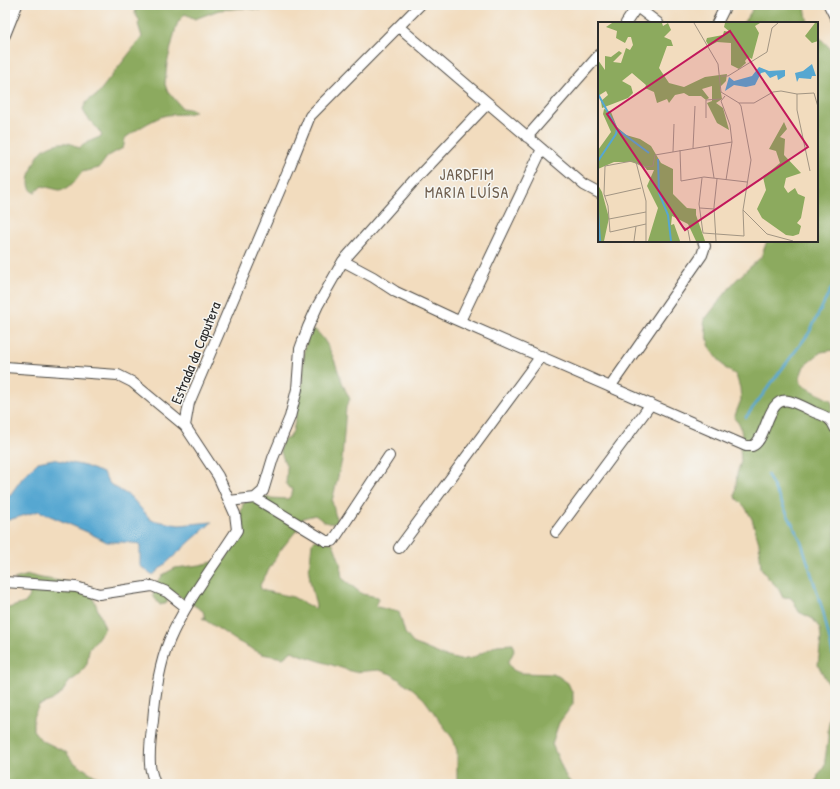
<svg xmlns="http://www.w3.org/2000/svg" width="840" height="789" viewBox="0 0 840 789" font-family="'Patrick Hand',sans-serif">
<rect width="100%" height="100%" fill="#f6f6f2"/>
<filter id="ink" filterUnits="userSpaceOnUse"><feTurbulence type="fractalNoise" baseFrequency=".025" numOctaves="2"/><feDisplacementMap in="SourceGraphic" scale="8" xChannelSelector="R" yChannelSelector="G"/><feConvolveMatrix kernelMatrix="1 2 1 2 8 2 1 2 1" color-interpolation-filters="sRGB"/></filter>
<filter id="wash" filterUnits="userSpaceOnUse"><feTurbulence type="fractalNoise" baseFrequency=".012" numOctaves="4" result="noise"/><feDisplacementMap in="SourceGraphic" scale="16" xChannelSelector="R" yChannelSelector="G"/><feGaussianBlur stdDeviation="0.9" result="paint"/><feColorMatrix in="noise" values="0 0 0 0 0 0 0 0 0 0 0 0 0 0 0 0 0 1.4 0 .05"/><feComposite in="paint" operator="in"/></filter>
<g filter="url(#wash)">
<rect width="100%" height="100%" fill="#f2dcbe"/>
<path fill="#8caa5e" stroke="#5c6a44" d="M136,5H284L260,10L245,8L219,10L195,19L185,14L178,22L175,31L167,64L165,84L167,90L182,108L194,110V112C184,116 173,113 163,116C150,121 136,130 125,138L124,145L123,148L108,156L99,168L82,172L73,184L66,189L59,190L42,186L34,193C33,191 31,190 30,188C26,179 36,156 43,150C49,145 60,142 67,143C72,143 75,146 79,148L88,142L102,136C97,125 86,120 83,109C86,102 89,98 96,96L142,37L138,24L140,21L135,14Z
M753,5H805V8L808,23H743L751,12Z
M817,35L829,47L835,57V350L821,352L804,366L800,377L801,383L804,386L831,401L833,406L828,428L830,429L835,425V784H816L818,775L824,767L828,739V729L833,699L831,689L818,665L821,639L820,629L813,619L799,612L793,600L789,597L783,598L778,588L768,578L761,568L759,543L752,519L745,507L735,497L737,474L741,461L740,447L742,435L740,425L734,418L741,400L740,388L736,375L725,368L710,348L704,322L705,318H706L735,281L761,257L767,241H817Z
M314,329C335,346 337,377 350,399L346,407L342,460L332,501L337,522C327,526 322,520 315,515L303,518L300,526L279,552L260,585L261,589L265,591L293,597L315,609L316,606L310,581L309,572L312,543L315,540L333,543L340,562L342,578L362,594L378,597L379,599L376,605L377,607L399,612L405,633L413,643L444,656L460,660L472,658L497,645L513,644L514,651L508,663L513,670L520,673L552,674L558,676L568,683L573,694V704L559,723L552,744L566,777L572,784H457V751L453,739L424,699L413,689L391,674L379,670L354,672L298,654L292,651L283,658L262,654L237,641L202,618H205L203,611L173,592L168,591L167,603L160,605L153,596L155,584L164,574L175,568L200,565L226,559L237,531L243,504L252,497L288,499L292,494L293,489L289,488L286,484L287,468L280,450L282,441L290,437L293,431L303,379L304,351L309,333Z
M29,575L41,578L80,584L91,592L105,628L89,650L87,664L79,675L69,682L61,694L51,701L39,705L33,717V730L41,740L66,752L73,762L97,777L109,780L121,777L134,778L142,784H5V609L25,603L30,596L27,586L14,579Z"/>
<path fill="#56a7d1" stroke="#40697e" d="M53,459L85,466L103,473L110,484L131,497L151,520L179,525L212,522L153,575L140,566V544L122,542H107L87,532L39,511L5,521V495H10L23,477L38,462Z"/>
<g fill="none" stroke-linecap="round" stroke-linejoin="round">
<path stroke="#56a7d1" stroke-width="2.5" d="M746,417L809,333L835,281
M767,474L801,541L823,611L835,664"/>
</g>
</g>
<g filter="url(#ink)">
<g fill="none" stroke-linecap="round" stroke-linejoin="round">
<g stroke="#494641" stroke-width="12">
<path id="street" d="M829,5L835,17
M637,7L658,23
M626,23L638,5
M717,23L726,5
M399,27L584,185L599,193
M5,35L17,5
M527,137L599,55
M343,261L373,277L396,292L452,318L746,446C748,446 751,446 752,446C767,441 767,395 789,401C797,403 806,408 814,412C824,416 832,418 835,428
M460,321L542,149
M5,367L118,375L132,382L185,426
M610,387L702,255L705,246L703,241
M255,498L326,541H333L389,456
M229,501L255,498L263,491L273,458L290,417L297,389L300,349L308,327L318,305L343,261L415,180L488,103
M556,532L651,404
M399,548L541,356
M5,582L76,587L99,594L152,586L167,592L186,607
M155,784C153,778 150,770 150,764C149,750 151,735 153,721C155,694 159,666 169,641C186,601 214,566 237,530L235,514L218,476L185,426L189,403L290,166L310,116L420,5"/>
</g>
<use href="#street" stroke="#fff" stroke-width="10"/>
</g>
</g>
<g text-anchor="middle" stroke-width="3" stroke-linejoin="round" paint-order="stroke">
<g font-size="15" fill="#2b2b2b" stroke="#f6f6f2">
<text transform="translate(196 353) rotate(-68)" y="5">Estrada da Caputera</text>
</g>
<g font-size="16" letter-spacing="1" fill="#6d5d4d" stroke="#f6f6f2">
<text x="467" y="180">JARDFIM<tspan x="467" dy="18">MARIA LUÍSA</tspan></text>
</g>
</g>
<g transform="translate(598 22)">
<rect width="220" height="220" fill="#f2dcbe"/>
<path d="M14,1H64L65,4L70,1L73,8L66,15L73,18L75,24H69L61,46L71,61L86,65L107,55L129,52L128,59L122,65L124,77L118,81L125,86L131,108L119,101L109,81L114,79V64L104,67L111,76L108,78L103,74H91L86,71L77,73L71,81L69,77L59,81L56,70L47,66L48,63L34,51L24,59L33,64L35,71L30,76L4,86L3,79L10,73L8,69L0,74V38L7,48V34L13,35L21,29L24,31L15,40L23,41L28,26L32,28L35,23L33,15H30L27,21L18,16L19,9L8,5ZM127,1H162L157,4L161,11L154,37L150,35L147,39L148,41L141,47L133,43V21L119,20L111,24L108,19L109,16L125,13L126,9L132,10L126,5ZM217,1H220V19L214,21L207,14ZM6,87L13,90L19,105L28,113L42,117L53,124L63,141L75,147V172L89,186L98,187V193L107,219H98L90,202L74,194L73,203L76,202L82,219H50L60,186L49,164L56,148H49L46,144L33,140H16L0,147V128L13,110L5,92ZM186,100L189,107L182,115L187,117L186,133L203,151L188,156L186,165L190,171L197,166L200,172L207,175L203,196L199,201L203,204L201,212L195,214L188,213L164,196L159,187L168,168L165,155L182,141L178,129L171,127ZM0,163L4,170L11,196L6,219H12H0Z" fill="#8caa5e"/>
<path d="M214,42L218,54H214L213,57L201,56L199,60L197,51L205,49ZM161,45L171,49L187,48V54L180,58L179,53L172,56L167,50L163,51L157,63L148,65L136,63L127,69L131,55L136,59L154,54Z" fill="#56a7d1"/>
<path fill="none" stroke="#56a7d1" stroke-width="2" d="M0,72L19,107L51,131M60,137L61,171L70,193L73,219M0,139L18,112L19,107M0,189L2,219"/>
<path fill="none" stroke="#a29583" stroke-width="1" d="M96,1L120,42L123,70L141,81L143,84L153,138L145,188L169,212L195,219M123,54H130L169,30L174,6L180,1M199,72V88L212,149M127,74L123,79L132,103L134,120L128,158M141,81H156L175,70L183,69L199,72L216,71L220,85M108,96V78L123,77M111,123L116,156M95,126L97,84M82,128L83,159L106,155L149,160M75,130L76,102M38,140L48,179V219M104,156L101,182L105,211L146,214L145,188M7,174L43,166M102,186L116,187M11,197L48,190M48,202L12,210L10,184L6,172L7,144L34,139L46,145L55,144L57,133L134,120M84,204L90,208L92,219M36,219L38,204M118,219L116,185L119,157"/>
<path fill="#c2185b" fill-opacity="0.15" stroke="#c2185b" stroke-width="2" d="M132,9L210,125L87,208L9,92Z"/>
<rect width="220" height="220" fill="none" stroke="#2b2b2b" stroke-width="2"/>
</g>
<rect width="840" height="789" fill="none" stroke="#f6f6f2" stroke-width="20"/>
</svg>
